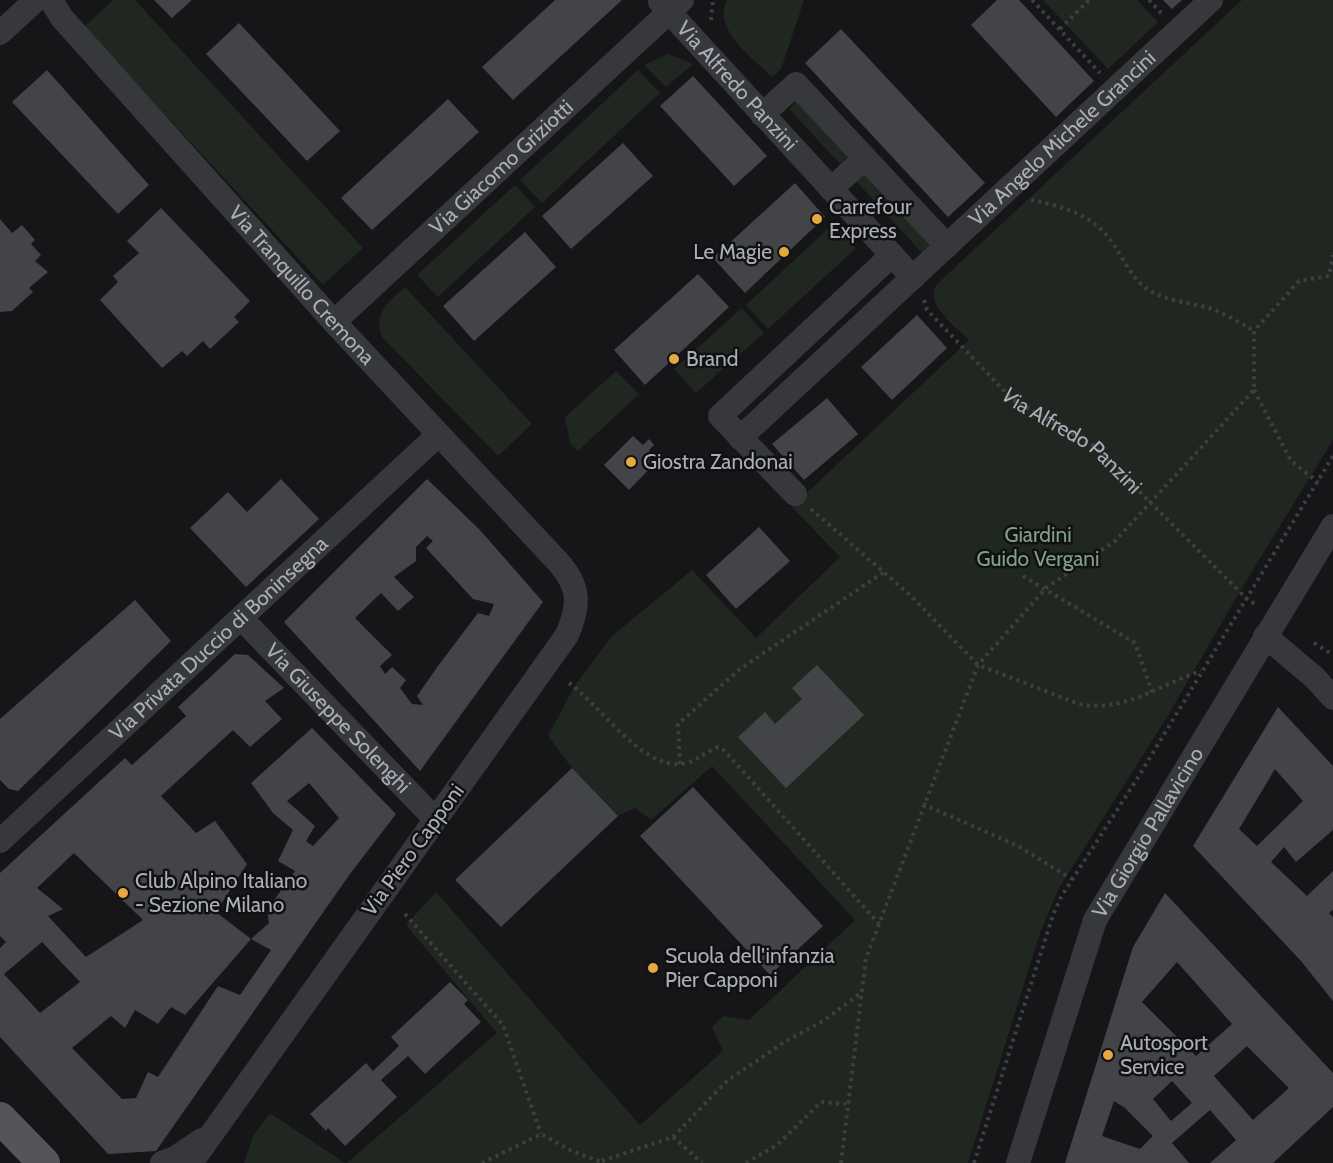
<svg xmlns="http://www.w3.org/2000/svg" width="1333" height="1163" viewBox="0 0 1333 1163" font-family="Cabin,sans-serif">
<rect width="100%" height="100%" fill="#161618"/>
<path fill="#202721" d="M113,0H135L363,248L323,285L84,27Z
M727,0H804L781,69L772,77C753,58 712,30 727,0Z
M1043,0H1137L1158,22L1108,69Z
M1242,0H1333V440L1246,581L1167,717L1059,888L1040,933L968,1163H347L497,1033L406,925L436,892L640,1125L723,1051L712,1027L723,1016L749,1020L855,920L712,766L651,820L635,808L618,816L572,768L548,736L574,687L611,637L692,570L756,638L840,557L792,507L969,340C956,326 925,306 936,285Z
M668,54L693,64L666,87L644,65Z
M638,70L660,93L542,203L520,180Z
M798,99L850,154L840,164L789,109Z
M866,172L931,243L922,253L856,181Z
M515,185L535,207L438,297L417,275Z
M833,224L856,248L768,329L746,305Z
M405,287L532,424L498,456L382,337C373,314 389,301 405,287Z
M742,308L764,333L696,393L674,369Z
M616,371L639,394L578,451L570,443L565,417Z
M270,1113L345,1163H244L253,1136Z"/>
<path fill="#434448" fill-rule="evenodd" d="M154,0H192L172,18Z
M555,0H622L513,100L482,67Z
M997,0H1019L1094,81L1056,117L971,25Z
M1163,0H1182L1172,9Z
M239,23L340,131L307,161L206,54Z
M841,29L985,183L948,217L805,63Z
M47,70L149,185L118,214L12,102Z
M693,76L767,156L734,186L660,106Z
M448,99L479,132L372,230L341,198Z
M623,143L653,176L571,249L542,216Z
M795,183L825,217L745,293L713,258Z
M161,208L250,301L234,317L239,322L210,349L203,341L187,356L182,351L162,368L100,300L118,282L113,276L139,253L127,241Z
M0,219L12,233L22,225L35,240L31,244L41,255L35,261L48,272L29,288L33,292L12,311L0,312Z
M525,232L556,267L474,341L443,306Z
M698,274L729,307L645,385L614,350Z
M917,315L947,348L892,400L861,367Z
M827,398L858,434L804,480L772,444Z
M633,436L643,445L649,439L654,445L649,450L658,460L629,490L604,465Z
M281,479L319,519L246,587L190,528L228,492L247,512Z
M427,479L479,529L543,602L420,771L284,622ZM427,536L433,541L426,548L473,599L494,604L489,616L478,613L438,666L417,696L423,705L412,704L400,688L406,680L392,667L385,674L380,666L392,655L355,618L381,593L398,611L414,597L394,577L416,561V547Z
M759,527L790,561L736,609L706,575Z
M135,600L171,641L18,791L9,789L0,780V719Z
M235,654L248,655L284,688L265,701L282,719L250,747L233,730L161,796L196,833L215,821L247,864L216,912L251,939L269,923L267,910L295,871L278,861L293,830L273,813L251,783L312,728L396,814L350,874L156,1151L108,1154L0,1037V948L6,942L0,936V873L125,758L132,765L186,716L178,707ZM309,783L339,818L313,846L306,841L315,826L287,801ZM74,853L143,920L86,957L48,916L63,909L37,888ZM251,939L271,950L240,995L218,986L158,1077L148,1072L136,1098L122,1099L72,1048L111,1016L125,1028L135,1010L158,1024L171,1007L185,1015ZM42,942L80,982L40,1013L4,974Z
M817,665L864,715L786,788L738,737L765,712L775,724L802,699L792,688Z
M1278,707L1333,766V830L1296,862L1284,847L1271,862L1307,896L1333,871V910L1329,913L1333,917V1001L1301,961L1193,846ZM1275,769L1303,801L1257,846L1239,829Z
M572,768L618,816L501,927L455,880Z
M693,787L823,926L770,975L640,836Z
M1165,893L1333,1073V1107L1273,1163H1210L1236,1140L1210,1110L1172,1143L1189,1163H1065L1133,947ZM1177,962L1232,1024L1196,1056L1142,1002ZM1247,1046L1289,1088L1253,1120L1214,1076ZM1172,1081L1192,1103L1171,1121L1153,1099ZM1114,1101L1125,1108L1153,1136L1140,1149L1102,1136Z
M450,982L468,1000L464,1004L481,1022L425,1074L408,1056L381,1080L397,1097L345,1146L328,1128L326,1131L310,1114L366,1063L373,1071L399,1046L391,1037Z"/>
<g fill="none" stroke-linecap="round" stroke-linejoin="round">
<g stroke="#3d3f43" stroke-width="4" stroke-dasharray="3 4.5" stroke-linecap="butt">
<path d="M1032,0L1100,73"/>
<path d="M1149,0L1163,15"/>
<path d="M711,20L713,0"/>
<path d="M1060,29L1089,0"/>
<path d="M1031,200C1063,206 1096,216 1114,245C1124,260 1132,279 1147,289C1165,301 1188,302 1209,308C1224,313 1240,323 1254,331"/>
<path id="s1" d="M924,300L927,310L1012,399L1094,446L1247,599L1258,606"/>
<path d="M1254,390L1291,461L1318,482"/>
<path d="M811,509L910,595L978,665L1079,704C1124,713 1161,684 1201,671"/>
<path d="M1023,576L1135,643L1152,692"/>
<path d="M1314,643L1333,655"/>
<path d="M569,683C600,705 640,767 680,764C696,763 704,752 718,747L724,750L879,924"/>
<path d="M680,764L678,724L740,669L884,572"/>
<path d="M923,804L1018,846L1072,879"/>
<path d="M405,914L503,1025L541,1134"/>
<path d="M673,1137L727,1081L786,1041L823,1021L861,993"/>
<path d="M602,1161L673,1137L702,1163"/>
<path d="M482,1163L541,1134L572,1151L604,1163"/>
<path d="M746,1163L778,1144L821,1102L846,1104"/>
<path d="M841,1163L866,958L978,665L1046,588L1115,541L1254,390V331L1299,281L1329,276L1333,255"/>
<path d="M974,1163L1053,915L1061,897L1137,779L1333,456"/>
</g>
<g stroke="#37383c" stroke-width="24">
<path id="s2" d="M51,0L62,18L334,322L559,563C580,587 580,605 567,635L191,1163"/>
<path id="s3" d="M660,2L913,278"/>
<path d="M0,33L36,0"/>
<path d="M762,115L796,84L947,246"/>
<path d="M831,189L865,158"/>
<path id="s4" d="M334,322L682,0"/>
<path id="s5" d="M740,438L1211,0"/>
<path d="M795,494L720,416L892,255"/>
<path id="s6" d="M242,619L434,818"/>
<path d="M1265,636L1315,678L1333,698"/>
<path id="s7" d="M0,841L438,435"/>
<path d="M162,1163L175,1158L202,1140"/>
<path id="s8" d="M1018,1163L1095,920L1333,526"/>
</g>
<path stroke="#53555b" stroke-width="32" d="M0,1118L44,1163"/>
</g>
<g fill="#e6a940" stroke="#111113" stroke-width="2">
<circle cx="817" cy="219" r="6"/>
<circle cx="784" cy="252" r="6"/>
<circle cx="674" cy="359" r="6"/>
<circle cx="631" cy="462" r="6"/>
<circle cx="123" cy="893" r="6"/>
<circle cx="653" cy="968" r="6"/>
<circle cx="1108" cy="1055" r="6"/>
</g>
<g text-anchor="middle" stroke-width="5" stroke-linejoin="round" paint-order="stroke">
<g font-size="21" fill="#a9aeb7" stroke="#111113">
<text dy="7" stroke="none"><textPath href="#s3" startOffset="114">Via Alfredo Panzini</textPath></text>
<text dy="7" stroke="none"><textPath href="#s5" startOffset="440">Via Angelo Michele Grancini</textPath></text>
<text dy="7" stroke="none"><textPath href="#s4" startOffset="228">Via Giacomo Griziotti</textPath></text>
<text dy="7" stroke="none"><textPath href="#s2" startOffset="380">Via Tranquillo Cremona</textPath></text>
<text dy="7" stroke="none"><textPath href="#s1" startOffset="207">Via Alfredo Panzini</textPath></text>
<text dy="7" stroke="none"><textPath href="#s7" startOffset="298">Via Privata Duccio di Boninsegna</textPath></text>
<text dy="7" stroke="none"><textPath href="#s6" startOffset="138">Via Giuseppe Solenghi</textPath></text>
<text dy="7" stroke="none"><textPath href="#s8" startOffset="357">Via Giorgio Pallavicino</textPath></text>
<text transform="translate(413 850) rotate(-54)" y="7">Via Piero Capponi</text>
</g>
<g font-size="21" fill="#a9aeb7" stroke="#111113" text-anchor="start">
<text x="829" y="214">Carrefour<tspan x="829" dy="24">Express</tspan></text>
<text x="772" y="259" text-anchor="end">Le Magie</text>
<text x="686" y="366">Brand</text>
<text x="643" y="469">Giostra Zandonai</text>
<text x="135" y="888">Club Alpino Italiano<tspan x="135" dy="24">- Sezione Milano</tspan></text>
<text x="665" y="963">Scuola dell'infanzia<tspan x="665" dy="24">Pier Capponi</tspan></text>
<text x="1120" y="1050">Autosport<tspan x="1120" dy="24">Service</tspan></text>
</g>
<g font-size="21" fill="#81a182" stroke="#111113">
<text x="1038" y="542">Giardini<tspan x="1038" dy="24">Guido Vergani</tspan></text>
</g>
</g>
</svg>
